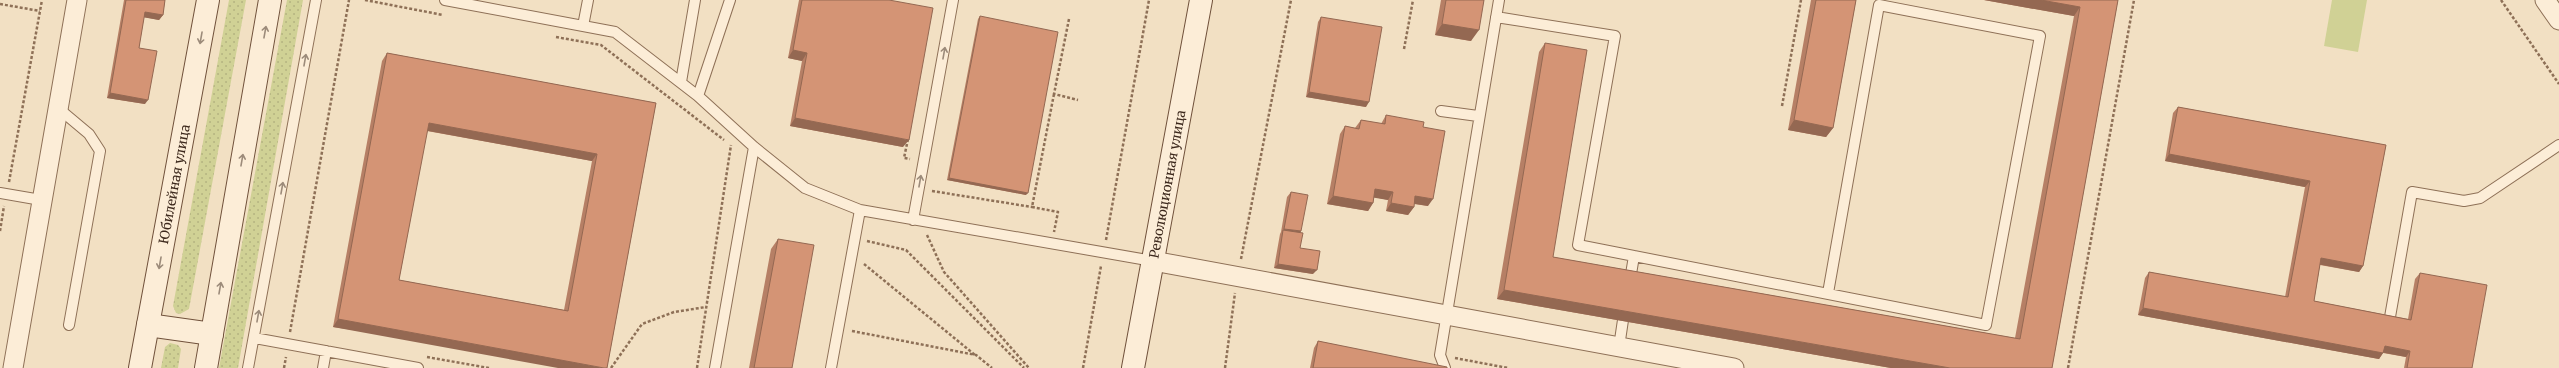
<svg xmlns="http://www.w3.org/2000/svg" width="2559" height="368" viewBox="0 0 2559 368" font-family="Merriweather,serif">
<defs>
<pattern id="grass-dots" width="8" height="8" patternUnits="userSpaceOnUse"><rect width="8" height="8" fill="#d0d195"/><path d="M2 2h.1M6 6h.1" fill="none" stroke="#b4b380" stroke-width="1.8" stroke-linecap="round"/></pattern>
</defs>
<rect width="100%" height="100%" fill="#f2e0c3"/>
<path fill="url(#grass-dots)" d="M229,0H246L189,309L180,314L176,313L173,306Z
M287,0H303L238,368H219Z
M170,343L178,345L181,349L178,368H161L165,347Z"/>
<path fill="#d0d195" d="M2332,0H2367L2358,52L2324,46Z"/>
<g fill="none" stroke-linecap="round" stroke-linejoin="round">
<g stroke="#8e7057" stroke-width="12">
<path id="lane" d="M445,0L615,32L698,96L754,147L805,188L860,210L1153,261
M1496,17L1615,36L1578,245L1986,325L2040,36L1879,5L1828,293
M583,26L588,0
M681,82L695,0
M698,96L730,0
M58,108L89,134L100,151L69,325
M1441,111L1478,116
M0,193L41,200
M913,220L953,0
M1630,280L1634,256
M2390,317L2412,192L2464,201L2480,198L2559,145
M254,338L418,368
M1619,347L1623,320
M248,368L316,0
M323,368L326,351
M715,368L754,147
M831,368L860,210
M1445,368L1440,355L1499,0"/>
</g>
<g stroke="#8e7057" stroke-width="21">
<path id="street" d="M2545,0L2559,20
M1153,261L1734,368
M13,368L77,0"/>
</g>
<g stroke="#70513b" stroke-width="24">
<g id="secondary">
<path d="M148,325L212,334"/>
<path id="s1" d="M140,368L208,0"/>
<path d="M206,368L270,0"/>
<path id="s2" d="M1133,368L1201,0"/>
</g>
</g>
<path stroke="#8e7057" stroke-width="2.5" stroke-dasharray="3 2" stroke-linecap="butt" d="M365,0L443,15
M2501,0L2559,84
M0,4L40,11
M1069,19L1054,94L1078,100
M556,37L601,45L724,140
M1404,49L1413,0
M1054,94L1032,207L1058,212L1054,232
M1782,106L1801,0
M908,139L904,158L910,159
M9,182L42,0
M932,191L1032,207
M0,231L4,206
M927,235L944,272L1029,368
M1106,240L1149,0
M867,241L906,250L1024,368
M1241,259L1291,0
M864,264L975,355
M852,331L976,355L992,368
M290,332L349,0
M427,357L489,368
M1455,358L1508,368
M284,368L286,357
M611,368L642,324L674,312L706,307
M697,368L731,145
M1083,368L1101,266
M1225,368L1235,293
M2068,368L2134,0"/>
<use href="#lane" stroke="#fcedd7" stroke-width="10"/>
<use href="#street" stroke="#fcedd7" stroke-width="19"/>
<use href="#secondary" stroke="#fcedd7" stroke-width="22"/>
</g>
<path fill="#b67f65" fill-rule="evenodd" d="M124,0H165L163,15L159,20L144,17L139,48L145,104L107,98Z
M799,0H889L903,147L790,126L802,61L788,58Z
M1441,0H1484L1471,41L1435,35Z
M1811,0H1856L1833,128L1826,137L1788,130Z
M1984,0H2118L2052,368H1891L1497,299L1539,52L1545,43L1553,257L2015,338L2074,16Z
M980,16L1026,195L947,180L978,19Z
M1321,17L1366,107L1306,97L1318,22Z
M387,53L656,103L607,368L333,327L382,61ZM427,131L592,161L564,310L399,280Z
M2178,107L2386,145L2363,266L2359,272L2320,265L2314,301L2408,319L2415,279L2420,273L2472,368H2404L2406,357L2383,353L2379,359L2138,315L2145,278L2149,272L2285,297L2305,187L2165,161L2173,113Z
M1386,115L1423,127L1428,206L1414,204V207L1408,215L1386,211L1388,200L1374,197L1373,203L1368,211L1327,204L1340,134L1345,126L1355,128L1361,120L1381,124Z
M1291,192L1301,231L1300,233V248L1313,274L1274,268L1280,234L1281,232L1287,197Z
M778,239L792,368H749L771,249Z
M1318,341L1447,368H1310L1314,348Z"/>
<path fill="#946852" d="M1984,0H2041L2080,7L2074,16Z
M145,12L163,15L159,20L142,17Z
M1442,24L1479,30L1471,41L1435,35Z
M793,50L807,53L802,61L788,58Z
M1309,92L1369,102L1366,107L1306,97Z
M110,93L148,100L145,104L107,98Z
M795,118L909,140L903,147L790,126Z
M1794,120L1833,128L1826,137L1788,130Z
M429,123L597,154L592,161L423,130Z
M2169,154L2310,181L2305,187L2165,161Z
M949,178L1028,193L1026,195L947,180Z
M1375,189L1393,192L1388,200L1370,197Z
M1333,196L1373,203L1368,211L1327,204Z
M1415,196L1433,199L1428,206L1410,203Z
M1391,203L1414,207L1408,215L1386,211Z
M1284,229L1301,231L1298,236L1283,231Z
M2321,258L2363,266L2359,272L2317,264Z
M1278,264L1317,270L1313,274L1274,268Z
M1504,290L1950,368H1891L1497,299Z
M2143,308L2383,353L2379,359L2138,315Z
M338,319L604,368H558L333,327Z
M2385,346L2410,351L2406,357L2380,352Z"/>
<path fill="#d49475" stroke="#946852" fill-rule="evenodd" d="M126,0H165L163,15L145,12L139,48L157,51L148,100L110,93Z
M802,0H889L933,8L909,140L795,118L807,53L793,50Z
M1446,0H1484L1479,30L1442,24Z
M1816,0H1856L1833,128L1794,120Z
M2041,0H2118L2052,368H1950L1504,290L1545,43L1587,50L1553,257L2020,339L2080,7Z
M980,16L1058,32L1028,193L949,178Z
M1321,17L1382,27L1369,102L1309,92Z
M387,53L656,103L607,368H604L338,319ZM429,123L597,154L568,311L399,280Z
M2178,107L2386,145L2363,266L2321,258L2314,301L2411,320L2420,273L2487,285L2472,368H2407L2410,351L2385,346L2383,353L2143,308L2149,272L2288,297L2310,181L2169,154Z
M1386,115L1424,122L1423,127L1445,131L1433,199L1415,196L1414,207L1391,203L1393,192L1375,189L1373,203L1333,196L1345,126L1359,129L1361,120L1385,124Z
M1291,192L1308,195L1301,231L1284,229Z
M1283,230L1303,233L1300,248L1320,251L1317,270L1278,264Z
M778,239L814,245L792,368H754Z
M1318,341L1447,367V368H1313Z"/>
<defs><path id="oneway-shaft" d="M-6 0H5M1.5-3L5.5 0L1.5 3" fill="none" stroke-width="1.6" stroke-linecap="round" stroke-linejoin="round"/></defs>
<g stroke="#9c8b7a">
<use href="#oneway-shaft" transform="translate(265 32) rotate(-80)"/>
<use href="#oneway-shaft" transform="translate(201 38) rotate(100)"/>
<use href="#oneway-shaft" transform="translate(944 53) rotate(-80)"/>
<use href="#oneway-shaft" transform="translate(305 60) rotate(-80)"/>
<use href="#oneway-shaft" transform="translate(242 160) rotate(-80)"/>
<use href="#oneway-shaft" transform="translate(920 181) rotate(-80)"/>
<use href="#oneway-shaft" transform="translate(282 188) rotate(-80)"/>
<use href="#oneway-shaft" transform="translate(160 263) rotate(100)"/>
<use href="#oneway-shaft" transform="translate(220 288) rotate(-80)"/>
<use href="#oneway-shaft" transform="translate(258 316) rotate(-80)"/>
</g>
<g text-anchor="middle" stroke-width="3" stroke-linejoin="round" paint-order="stroke">
<g font-size="13" fill="#3d291d" stroke="#f9ead3">
<text dy="5" stroke="none"><textPath href="#s1" startOffset="187">Юбилейная улица</textPath></text>
<text dy="5" stroke="none"><textPath href="#s2" startOffset="187">Революционная улица</textPath></text>
</g>
</g>
</svg>
